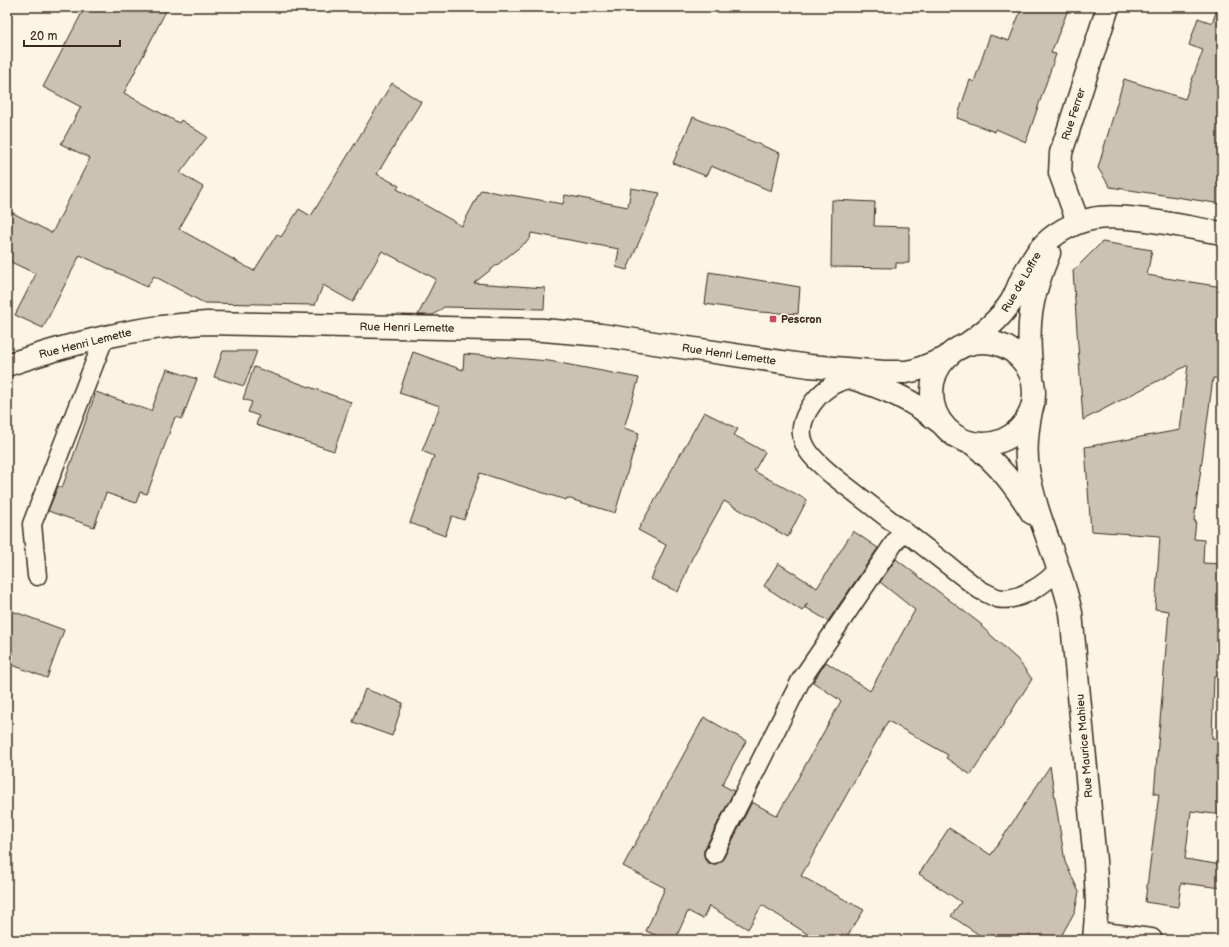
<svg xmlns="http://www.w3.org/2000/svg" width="1229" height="947" viewBox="0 0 1229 947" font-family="'Balsamiq Sans',sans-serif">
<rect width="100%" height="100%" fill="#fcf5e5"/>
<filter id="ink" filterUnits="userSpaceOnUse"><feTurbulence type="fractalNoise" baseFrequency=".025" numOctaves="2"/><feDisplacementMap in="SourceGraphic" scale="8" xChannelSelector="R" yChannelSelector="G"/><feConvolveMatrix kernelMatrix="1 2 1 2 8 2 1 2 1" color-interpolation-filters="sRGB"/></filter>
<g filter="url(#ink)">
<path fill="#ccc2b3" stroke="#3b2a1e" d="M85,7H168L124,93L179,123L181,120L207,137L180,173L203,187L179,229L254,271L277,234L281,237L299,209L311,216L392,83L421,102L377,174L399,186L397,189L462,226L481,190L563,204L565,195L628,207L631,188L660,193L627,270L616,267L619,249L531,233L530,239L474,283L545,288L544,309L444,307L433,315H418L436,279L382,251L353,302L323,285L315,305L204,303L154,276L147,287L80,255L43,328L15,315L36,274L7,260V210L52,233L90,158L61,144L81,107L43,87Z
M1022,7H1069L1051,53L1056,54L1026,142L996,129L995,132L957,118L970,80L974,82L990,35L1009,41Z
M1218,7H1222V204L1110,187L1098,168L1124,79L1185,99L1203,50L1189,45L1198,18L1212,23Z
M693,117L780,153L771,191L711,166L706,176L673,163Z
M832,200L875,202L874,226L909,227V263H896V268L831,267Z
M1102,242L1152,250L1147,275L1222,287V379L1213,378L1194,521H1196L1194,539L1204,540L1203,563L1222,564V676H1214L1212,738L1221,739L1222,815L1191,811L1185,859L1222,865V888L1181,883L1178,907L1145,902L1159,794H1154L1169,611L1155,609L1160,536L1091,531L1085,447L1180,430L1188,365L1083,420L1073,271Z
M709,272L800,287L798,314L759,312L705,304Z
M223,351H257L244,386L214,377Z
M413,352L463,370L464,354L549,361L639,378L624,428L639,433L615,513L567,498L566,500L480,473L464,520L452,516L445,536L410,523L434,456L422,451L440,406L399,393Z
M254,367L351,402L334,451L256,425L259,416L248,412L252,402L243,399Z
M167,369L197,379L182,419L175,417L147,494L140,492L136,503L106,493L94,527L48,511L58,486L62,488L96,392L151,411Z
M704,412L738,429L734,435L765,452L754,471L807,500L788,537L724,501L692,558L678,592L651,579L666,545L638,530Z
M853,531L878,548L828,621L805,607L808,603L802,611L764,586L778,563L817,588Z
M896,559L982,625L981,626L1018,660L1032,679L971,775L946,758L948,755L888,721L801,876L864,910L845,940H817L762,905L748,929L709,906L703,919L688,911L675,940H667L646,931L665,888L623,866L704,717L746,741L722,785L734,791L704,850V855L705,860L710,864H715L723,859L752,802L777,816L841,701L813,682L826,662L870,691L915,610L880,582Z
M7,609L64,630L47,678L7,663Z
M365,689L403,703L392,736L353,722Z
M1050,766L1065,862L1079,892L1075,911L1059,940H987L951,916L961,902L919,874L949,828L991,855Z"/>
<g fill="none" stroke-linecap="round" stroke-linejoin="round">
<g stroke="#3b2a1e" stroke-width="21">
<path id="lane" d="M851,378C845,380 837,382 831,386C815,396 795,422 804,443C809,456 822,466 832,475L980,590C985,592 991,596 997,598C1017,603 1047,584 1059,568
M37,576L32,524L105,336
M714,854L801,680L903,530"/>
</g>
<g stroke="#3b2a1e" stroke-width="25">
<path id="street" d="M1078,222L1060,173L1061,153L1108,7
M1095,933L1151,940"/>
</g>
<g stroke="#3b2a1e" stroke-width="25">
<path id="secondary" d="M932 393a51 51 0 1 1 102 0a51 51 0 1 1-102 0Z
M967,344C984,332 999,320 1011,302C1017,292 1020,280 1027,269C1031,263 1035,255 1040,249C1052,234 1074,222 1092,219C1124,212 1188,228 1222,233
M7,365C73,343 137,326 207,323L543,330L601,335L809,366L884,372H906L916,370L944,359
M1032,374C1026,325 1030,299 1049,253
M848,377C885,388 911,399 941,423
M1031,411C1027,430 1025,449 1028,469C1035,517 1061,564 1071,613L1095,861L1097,903L1094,940
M972,443C999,465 1014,484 1032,513"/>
</g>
<use href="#lane" stroke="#fcf5e5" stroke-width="18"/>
<use href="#street" stroke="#fcf5e5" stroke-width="22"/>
<use href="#secondary" stroke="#fcf5e5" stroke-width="22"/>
</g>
</g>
<rect fill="#d1495b" stroke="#fcf5e5" stroke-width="1.5" x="769" y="315" width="8" height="8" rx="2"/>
<g text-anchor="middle" stroke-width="3.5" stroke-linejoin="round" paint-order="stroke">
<g font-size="11" fill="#3b2a1e" stroke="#fcf5e5">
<text transform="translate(1073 114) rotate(-72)" y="4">Rue Ferrer</text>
<text transform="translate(1021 282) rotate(-60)" y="4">Rue de Loffre</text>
<text transform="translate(407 327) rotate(1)" y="4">Rue Henri Lemette</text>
<text transform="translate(85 343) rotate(-14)" y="4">Rue Henri Lemette</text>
<text transform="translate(729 354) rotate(8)" y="4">Rue Henri Lemette</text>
<text transform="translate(1084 746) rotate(-95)" y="4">Rue Maurice Mahieu</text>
</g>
<g font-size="11" font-weight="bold" fill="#3b2a1e" stroke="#fcf5e5" text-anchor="start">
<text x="781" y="323">Pescron</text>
</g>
</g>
<rect width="1229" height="947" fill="none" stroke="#fcf5e5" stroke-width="24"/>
<rect x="12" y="12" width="1205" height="923" fill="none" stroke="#3b2a1e" stroke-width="1.5" filter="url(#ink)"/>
<path d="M24 40v6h96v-6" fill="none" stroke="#3b2a1e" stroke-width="2"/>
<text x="30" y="40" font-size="12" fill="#3b2a1e" stroke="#fcf5e5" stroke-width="3" paint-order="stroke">20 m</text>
</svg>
